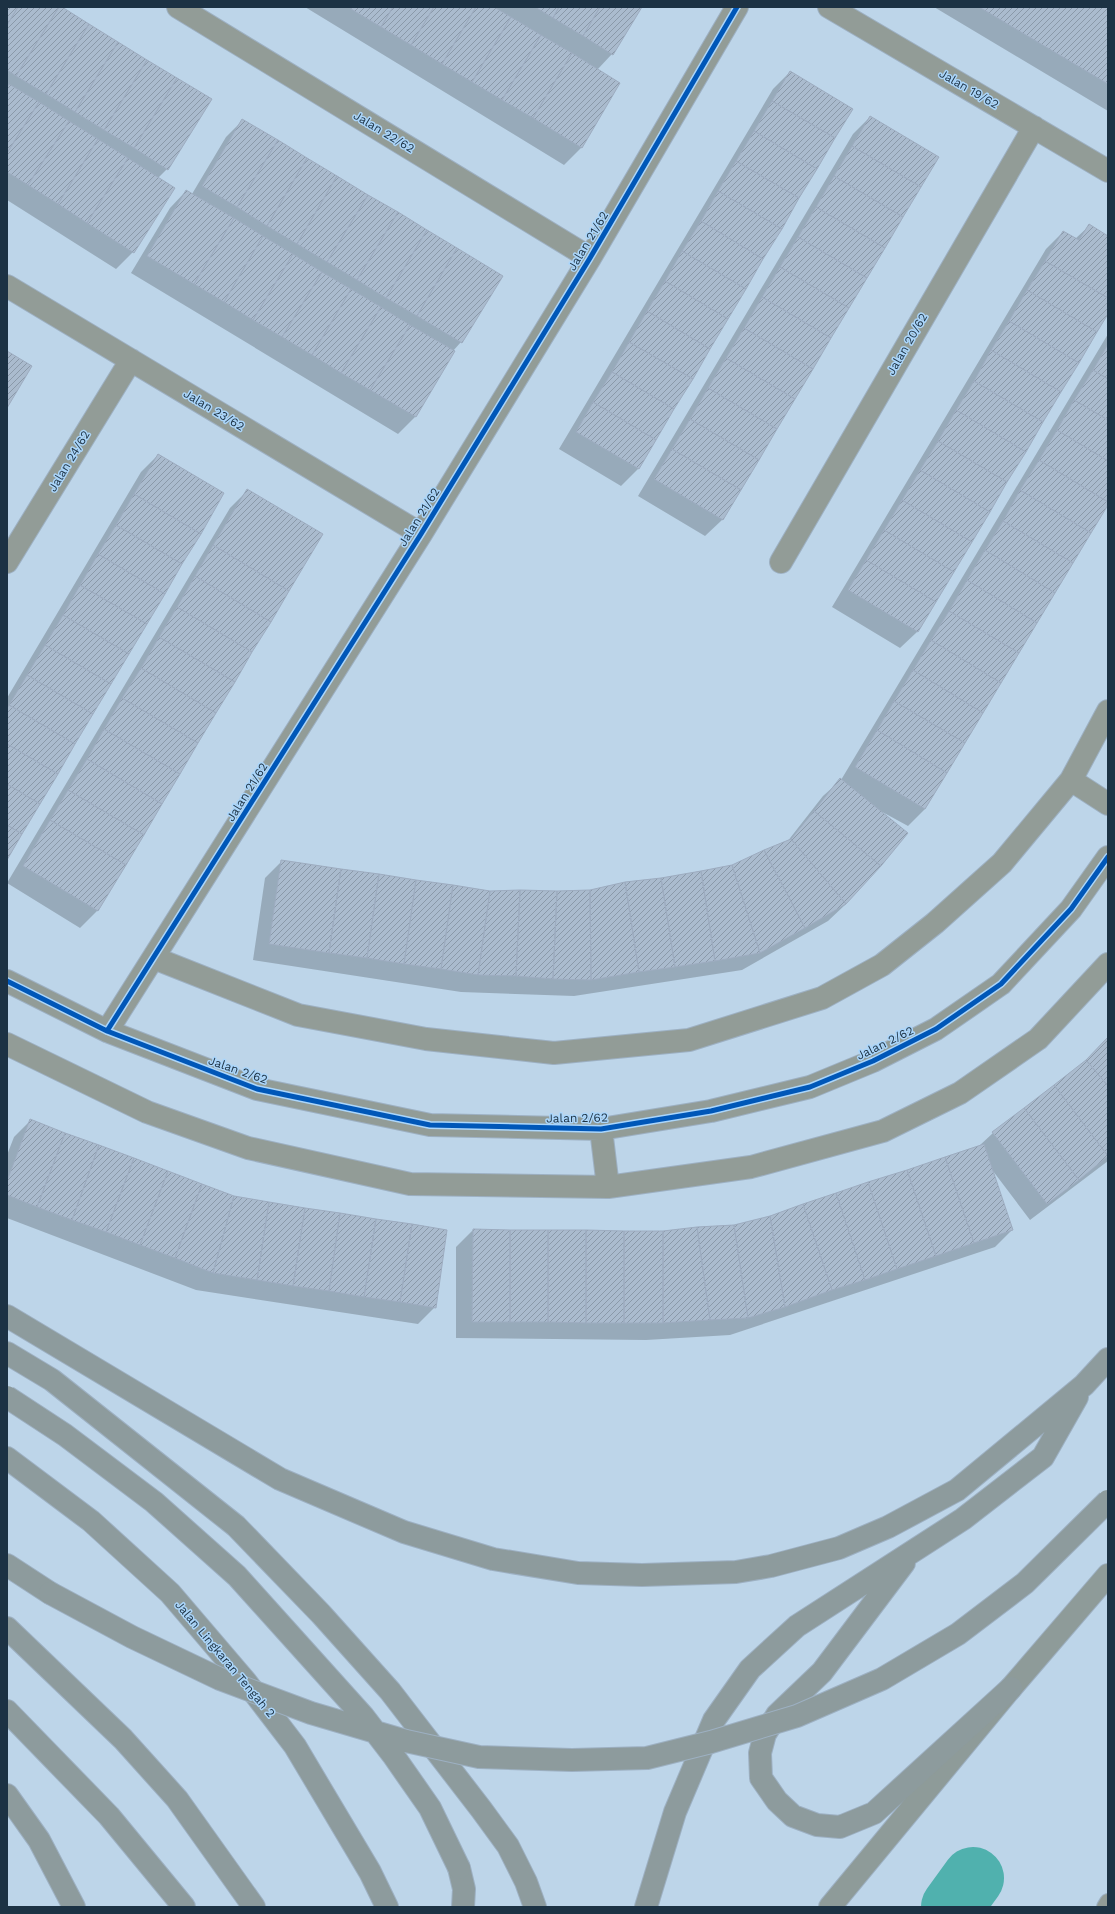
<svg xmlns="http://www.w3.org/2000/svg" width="1115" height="1914" viewBox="0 0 1115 1914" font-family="'Work Sans',sans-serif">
<defs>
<pattern id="building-hatch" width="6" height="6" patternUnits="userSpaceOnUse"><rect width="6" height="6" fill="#aabbce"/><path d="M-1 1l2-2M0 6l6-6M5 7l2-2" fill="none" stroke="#8a99a9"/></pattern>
</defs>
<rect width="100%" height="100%" fill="#bdd5e9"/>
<path fill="#0003" d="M7,7H59L167,169L158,178L133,252L116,269L7,200Z
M305,7H640L612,54L597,70L619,83L581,148L564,165Z
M934,7H1108V111Z
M790,72L852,109L638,469L621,486L559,449L773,89Z
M870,117L722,520L705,536L638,496L853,134Z
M243,120L461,342L453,351L415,417L398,434L131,273L170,208L186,191L192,194L226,137Z
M1089,226L1108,237V312L917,632L900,648L832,607L1046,249L1063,232L1075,239Z
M1108,334V503L925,809L908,826L875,808L846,904L828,921L742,970L574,996L461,992L253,960L265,878L282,861L490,892L590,891L732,866L787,842L823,796L841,780Z
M158,455L7,858V698L141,472Z
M247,491L321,535L97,911L80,928L7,883L230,508Z
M1108,1037V1161L1030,1220L993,1171L1012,1230L995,1247L730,1335L646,1340L456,1338V1247L473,1230L663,1232L734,1226L771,1216L979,1146L993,1133L1084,1063Z
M31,1120L435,1307L418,1324L196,1290L7,1218V1155L14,1137Z"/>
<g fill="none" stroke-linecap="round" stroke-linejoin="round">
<path stroke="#50b1ae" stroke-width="62" d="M952,1907L973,1878"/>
</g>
<path fill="url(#building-hatch)" stroke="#9dacc0" d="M7,7H18L7,25Z
M18,7H59L16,76L7,70V25Z
M59,7H62L89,24L46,94L16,76Z
M352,7H393L381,27L351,9Z
M393,7H434L411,45L381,27Z
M434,7H476L442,64L411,45Z
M476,7H494L511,17L472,82L442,64Z
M535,7H559L553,18Z
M559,7H600L583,36L553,18Z
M600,7H642L613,55L583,36Z
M979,7H1108V84Z
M511,17L541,35L502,100L472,82Z
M89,24L118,42L75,112L46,94Z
M541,35L572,53L533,118L502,100Z
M118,42L147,60L104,130L75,112Z
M572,53L620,83L582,148L533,118Z
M147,60L177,78L134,148L104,130Z
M790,71L853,109L835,138L772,101Z
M177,78L212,99L168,170L134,148Z
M9,84L39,102L7,153V87Z
M772,101L835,138L817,169L754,131Z
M39,102L69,121L28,185L7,172V153Z
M870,116L939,157L921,187L852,146Z
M242,119L278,140L237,207L202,186Z
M69,121L98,139L58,204L28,185Z
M754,131L817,169L799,198L736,161Z
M98,139L128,158L87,223L58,204Z
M278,140L307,158L267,226L237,207Z
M852,146L921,187L903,217L834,176Z
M128,158L175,188L134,253L87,223Z
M307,158L337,176L297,244L267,226Z
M736,161L799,198L782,229L718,191Z
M337,176L368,195L327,262L297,244Z
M834,176L903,217L885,248L816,207Z
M186,190L234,218L194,284L147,256Z
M718,191L782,229L763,259L701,221Z
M368,195L398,212L357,280L327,262Z
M816,207L885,248L867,278L798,237Z
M398,212L427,230L386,298L357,280Z
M234,218L263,236L224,302L194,284Z
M701,221L763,259L746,289L682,251Z
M1089,224L1108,236V298L1045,261L1063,231L1079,240Z
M427,230L457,248L417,316L386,298Z
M263,236L293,254L253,320L224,302Z
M798,237L867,278L849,308L780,267Z
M457,248L503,276L462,343L417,316Z
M682,251L746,289L728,319L665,281Z
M293,254L322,272L282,337L253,320Z
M1045,261L1108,298V314L1097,332L1027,290Z
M780,267L849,308L831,338L762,297Z
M322,272L351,289L312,355L282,337Z
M665,281L728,319L710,349L647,311Z
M351,289L381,307L341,373L312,355Z
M1027,290L1097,332L1079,363L1009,321Z
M762,297L831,338L813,369L744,328Z
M381,307L410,325L370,390L341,373Z
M647,311L710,349L693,379L629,342Z
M1009,321L1079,363L1061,392L991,350Z
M410,325L455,351L416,417L370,390Z
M744,328L813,369L795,399L726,358Z
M629,342L693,379L674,409L612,372Z
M1108,344V379L1093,370Z
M991,350L1061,392L1043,422L974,381Z
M7,351L32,366L7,408Z
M726,358L795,399L777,429L708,388Z
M1093,370L1108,379V420L1074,400Z
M612,372L674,409L656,440L593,402Z
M974,381L1043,422L1026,452L956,410Z
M708,388L777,429L759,460L690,419Z
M1074,400L1108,420V461L1057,430Z
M593,402L656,440L639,469L576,432Z
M956,410L1026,452L1007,482L938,441Z
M690,419L759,460L741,490L672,449Z
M1057,430L1108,461V502L1039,460Z
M938,441L1007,482L990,512L920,470Z
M672,449L741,490L723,520L654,479Z
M158,454L224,493L201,534L134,494Z
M1039,460L1108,502V505L1091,533L1020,490Z
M920,470L990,512L972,542L902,500Z
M247,489L323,534L289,591L213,545Z
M1020,490L1091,533L1073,563L1003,521Z
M134,494L201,534L182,564L116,525Z
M902,500L972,542L954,572L884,530Z
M1003,521L1073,563L1055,593L985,550Z
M116,525L182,564L165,594L98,554Z
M884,530L954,572L936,602L866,560Z
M213,545L289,591L271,622L195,576Z
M985,550L1055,593L1037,623L967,580Z
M98,554L165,594L147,624L80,585Z
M866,560L936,602L918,632L848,590Z
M195,576L271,622L252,652L177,607Z
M967,580L1037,623L1019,653L949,611Z
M80,585L147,624L129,654L63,615Z
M177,607L252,652L235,682L159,637Z
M949,611L1019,653L1001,683L931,640Z
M63,615L129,654L111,684L45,645Z
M159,637L235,682L216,713L141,668Z
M931,640L1001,683L983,713L913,670Z
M45,645L111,684L93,714L27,675Z
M141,668L216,713L198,743L122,698Z
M913,670L983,713L965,743L894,701Z
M27,675L93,714L75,744L9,705Z
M122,698L198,743L180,774L104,729Z
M894,701L965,743L947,773L877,730Z
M9,705L75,744L58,774L7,744V708Z
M104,729L180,774L162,804L87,759Z
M877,730L947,773L925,809L855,767Z
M7,744L58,774L40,804L7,784Z
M87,759L162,804L144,835L68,790Z
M840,778L908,833L881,866L814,811Z
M7,784L40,804L22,834L7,825Z
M68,790L144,835L126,865L50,820Z
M814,811L881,866L846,904L791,839Z
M50,820L126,865L98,911L23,866Z
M7,825L22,834L7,860Z
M791,839L846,904L805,928L764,850Z
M764,850L805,928L760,953L732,865Z
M281,860L341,869L329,953L269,944Z
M732,865L760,953L715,961L701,871Z
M341,869L379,874L367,958L329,953Z
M701,871L715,961L675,967L661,878Z
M379,874L416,880L404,964L367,958Z
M661,878L675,967L639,972L625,882Z
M416,880L453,885L441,969L404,964Z
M625,882L639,972L591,980L590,890Z
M453,885L490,891L478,975L441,969Z
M520,890L516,976L478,975L490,891Z
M520,890L557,891L553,979L516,976Z
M590,890L591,980L553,979L557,891Z
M1107,1038L1108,1039V1086L1086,1060Z
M1086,1060L1108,1086V1156L1054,1085Z
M1054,1085L1108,1156L1079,1180L1024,1108Z
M1024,1108L1079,1180L1047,1204L992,1132Z
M30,1119L65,1133L37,1207L7,1195V1181Z
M65,1133L99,1145L72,1220L37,1207Z
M984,1144L1013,1230L974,1243L945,1157Z
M99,1145L134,1158L106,1232L72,1220Z
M945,1157L974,1243L936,1256L907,1170Z
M134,1158L168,1171L140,1245L106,1232Z
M907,1170L936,1256L897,1269L868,1182Z
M168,1171L202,1184L175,1258L140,1245Z
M868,1182L897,1269L865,1280L836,1193Z
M202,1184L234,1196L213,1273L175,1258Z
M836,1193L865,1280L832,1290L803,1204Z
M234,1196L269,1202L257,1280L213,1273Z
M269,1202L305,1208L293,1286L257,1280Z
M803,1204L832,1290L785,1307L770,1216Z
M305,1208L340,1213L329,1291L293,1286Z
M340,1213L376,1219L364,1297L329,1291Z
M770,1216L785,1307L748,1318L734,1225Z
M376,1219L412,1224L400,1302L364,1297Z
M412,1224L447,1230L436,1308L400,1302Z
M734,1225L748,1318L710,1320L697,1227Z
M697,1227L710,1320L663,1323V1231Z
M473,1229L510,1230V1322H472Z
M510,1230H548V1322H510Z
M548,1230H586V1323L548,1322Z
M586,1230L624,1231V1323H586Z
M624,1231H663V1323H624Z"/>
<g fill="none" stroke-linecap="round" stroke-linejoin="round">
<g stroke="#9db0c2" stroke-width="18">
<path id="lane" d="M1105,1907L1108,1902"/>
</g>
<g stroke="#9db0c2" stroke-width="24">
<path id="street" d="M178,7L590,258
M829,7L1108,171
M7,286L421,534
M7,562L131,360
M781,562L1034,127
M1071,780L1108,804
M154,958L298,1015L426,1039L554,1053L689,1040L822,998L882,965L935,923L1002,863L1071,780L1108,711
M7,981L107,1031L257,1089L430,1125L601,1129L711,1111L810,1087L873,1061L936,1029L1001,984L1071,909L1108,857
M107,1031L421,534L590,258L737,7
M7,1044L147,1112L248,1148L410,1184L608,1187L751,1167L883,1131L960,1093L1038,1039L1108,964
M601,1129L608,1187"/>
</g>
<g stroke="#9db0c2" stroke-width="24">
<path id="secondary" d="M830,1907L1011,1688L1108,1575"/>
</g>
<g stroke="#9db0c2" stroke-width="24">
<path id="highway" d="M7,1316L280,1479L404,1532L493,1559L578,1573L642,1575L736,1572L771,1566L839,1548L888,1527L957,1490L1084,1385L1108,1359
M7,1353L52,1380L236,1526L321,1614L390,1691L481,1809L508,1846L526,1882L535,1907
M7,1458L91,1521L170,1593L246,1682L295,1746L370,1872L387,1907
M904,1563L822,1672L777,1715L765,1734L760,1753L761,1778L777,1801L793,1816L817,1825L840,1827L874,1813L1011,1688
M7,1565L50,1593
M7,1628L123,1739L177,1799L254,1907
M7,1711L109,1816L184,1907
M7,1795L39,1840L74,1907
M459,1868L464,1889L463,1907
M646,1907L675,1812L714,1720L750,1669L797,1626L963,1519L1043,1457L1077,1397"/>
</g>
<use href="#lane" stroke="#929c97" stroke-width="16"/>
<use href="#street" stroke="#929c97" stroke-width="22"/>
<use href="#secondary" stroke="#8e9b99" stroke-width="22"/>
<use href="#highway" stroke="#8d9b9d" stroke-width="22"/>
<g stroke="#9db0c2" stroke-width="24" stroke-linecap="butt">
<path id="highway-bridge" d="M7,1397L65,1435L154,1502L237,1576L363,1716L393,1755L430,1808L459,1868
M50,1593L132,1637L220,1679L311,1713L406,1741L479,1757L572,1760L647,1758L711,1742L797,1716L882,1679L958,1634L1025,1583L1108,1501"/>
</g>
<use href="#highway-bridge" stroke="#8d9b9d" stroke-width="22"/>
<g stroke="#abd6fb" stroke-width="8">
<path id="cycleway" d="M7,981L107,1031L257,1089L430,1125L601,1129L711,1111L810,1087L873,1061L936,1029L1001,984L1071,909L1108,857
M107,1031L421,534L590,258L737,7"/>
</g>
<use href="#cycleway" stroke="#0057b8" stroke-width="5"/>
</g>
<g text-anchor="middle" stroke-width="3" stroke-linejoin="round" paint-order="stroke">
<g font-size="12" fill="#1c3244" stroke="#abd6fb">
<text transform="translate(969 89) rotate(30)" y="4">Jalan 19/62</text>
<text transform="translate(384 132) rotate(31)" y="4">Jalan 22/62</text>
<text transform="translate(588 241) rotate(-59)" y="4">Jalan 21/62</text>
<text transform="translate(907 344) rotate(-60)" y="4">Jalan 20/62</text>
<text transform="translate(214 410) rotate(31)" y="4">Jalan 23/62</text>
<text transform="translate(69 461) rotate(-59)" y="4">Jalan 24/62</text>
<text transform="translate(419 517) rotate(-58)" y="4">Jalan 21/62</text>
<text transform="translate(247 792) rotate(-58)" y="4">Jalan 21/62</text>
<text transform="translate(885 1043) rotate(-26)" y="4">Jalan 2/62</text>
<text transform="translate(238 1070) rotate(19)" y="4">Jalan 2/62</text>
<text transform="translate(577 1118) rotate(-1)" y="4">Jalan 2/62</text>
<text transform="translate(225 1659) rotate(50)" y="4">Jalan Lingkaran Tengah 2</text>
</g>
</g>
<rect width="1115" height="1914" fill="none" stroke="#1c3244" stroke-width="16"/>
</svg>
